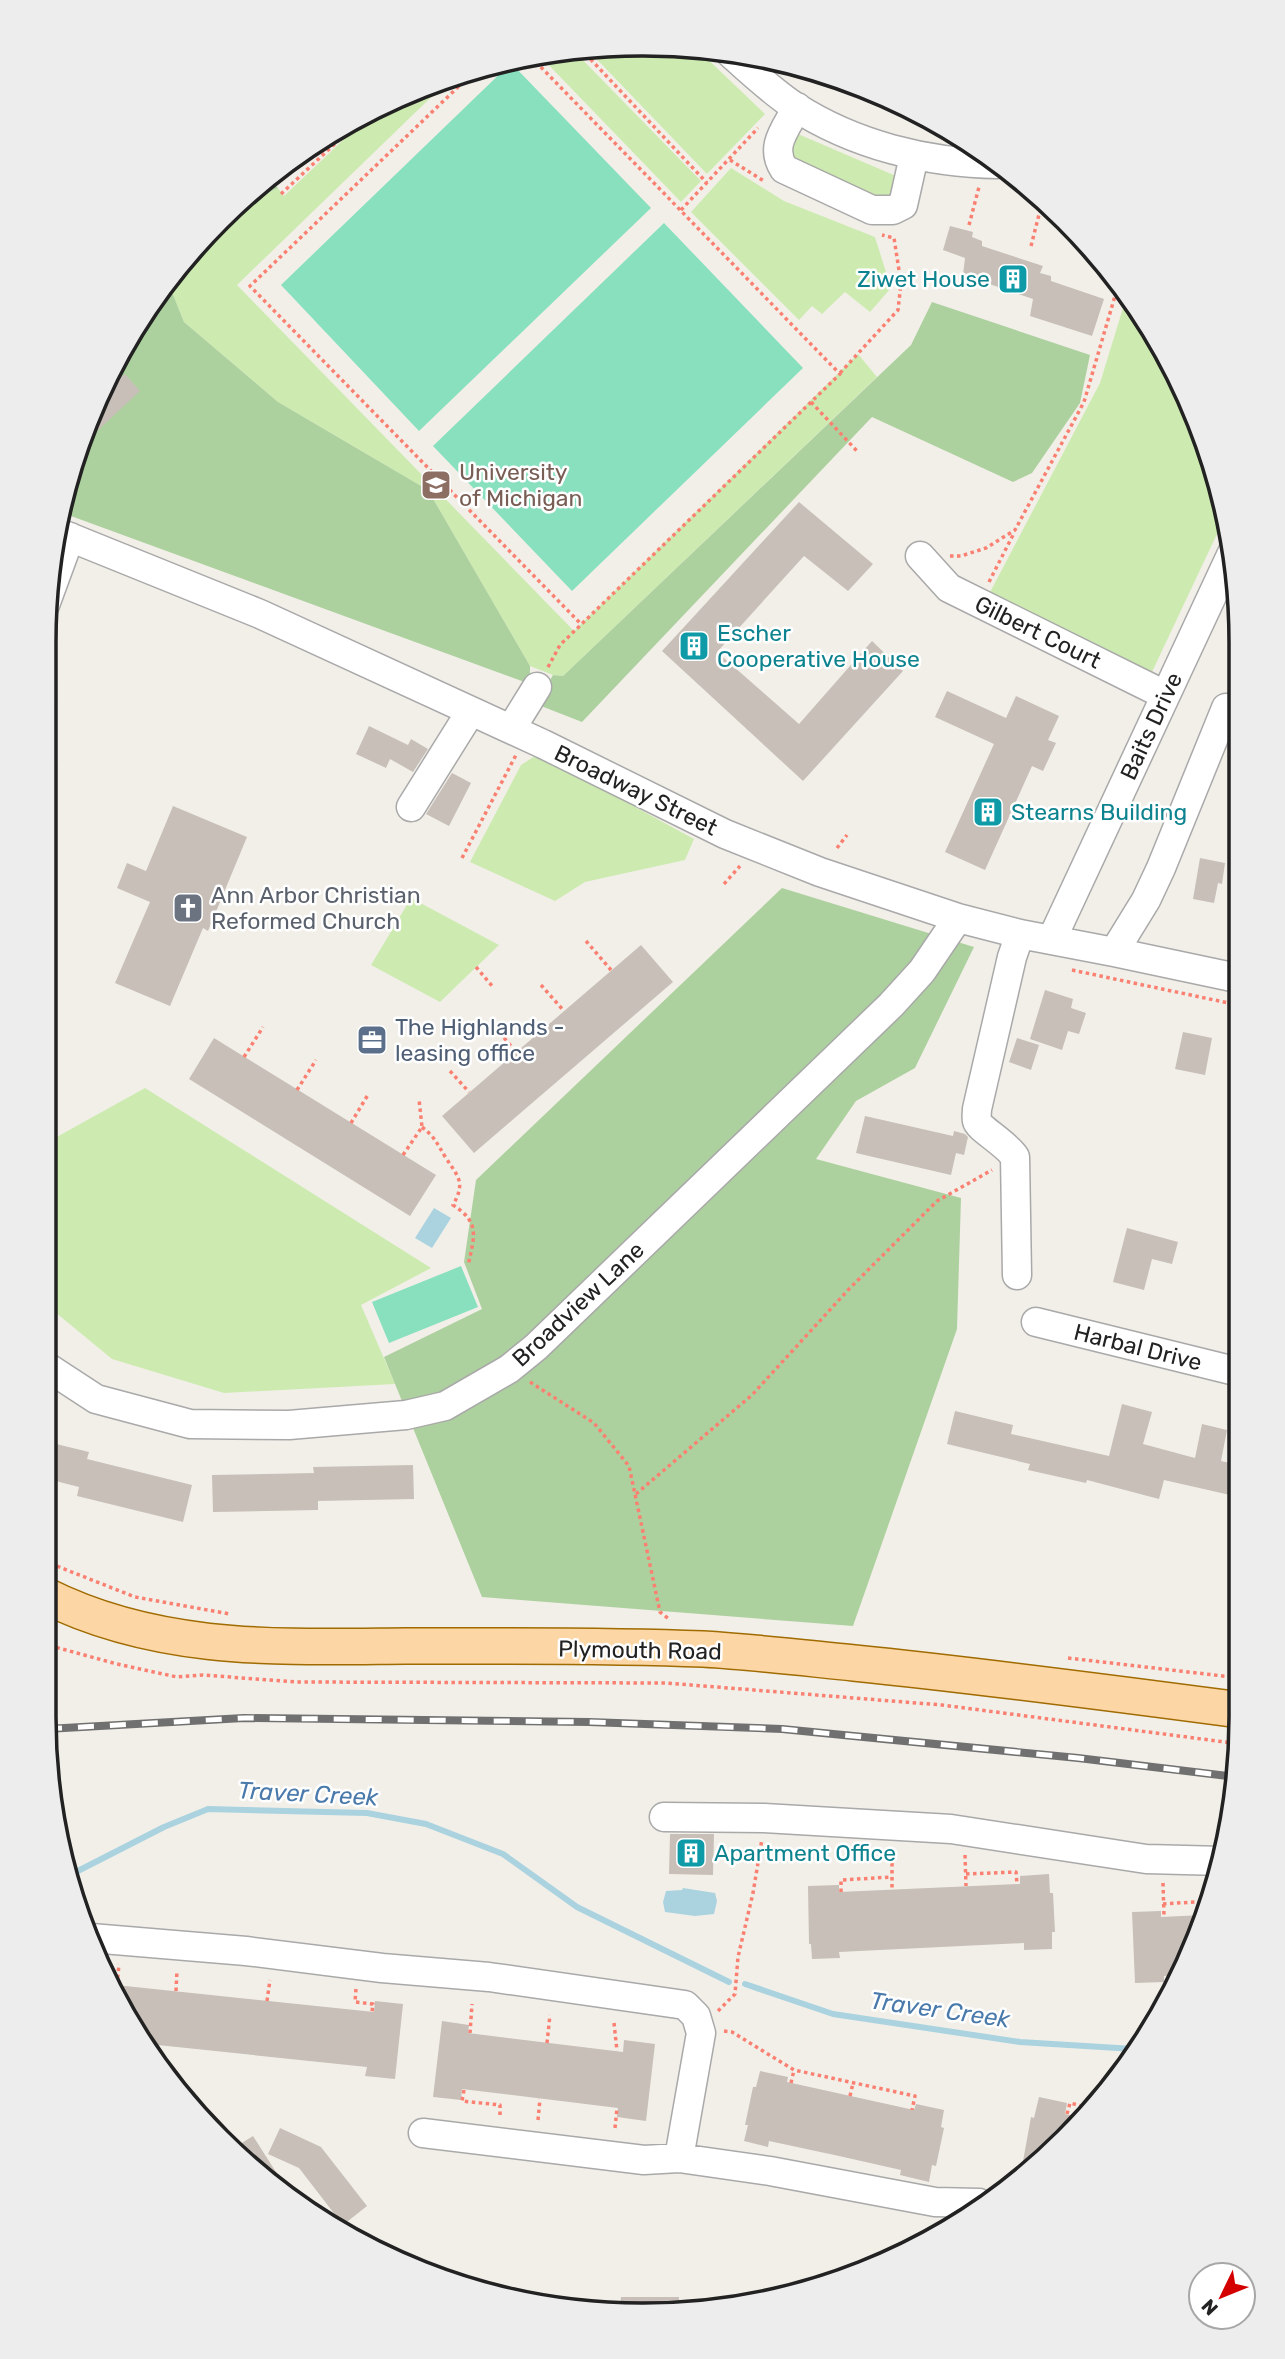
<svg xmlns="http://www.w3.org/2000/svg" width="1285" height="2359" viewBox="0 0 1285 2359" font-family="Rubik,sans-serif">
<rect width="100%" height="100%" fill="#f2efe9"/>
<path fill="#cdebb0" d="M603,45L696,48L765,114L707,174L586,48Z
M573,50L701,181L681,202L540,56Z
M452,77L237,285L574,631L858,354L877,377L563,676L553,675L530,666L428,490L278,402L184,322L168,282L192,248L234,209L278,188L284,196L381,104Z
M798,134L896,176L891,196L886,199L846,184L790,155L793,142Z
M731,168L784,201L875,237L891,288L870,312L845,292L822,314L812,306L799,320L691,212Z
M1127,295L1140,310L1209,450L1225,517L1152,672L988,596L1100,383Z
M538,754L694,839L685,860L585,882L555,901L470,862L521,765Z
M411,898L499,945L440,1002L371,965Z
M145,1088L431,1268L361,1305L395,1384L224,1393L112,1359L44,1303V1144Z"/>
<path fill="#add19e" d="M267,177L278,188L234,209Z
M168,282L184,322L278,402L428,490L530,666V684L60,512L64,487L124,343Z
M932,302L1090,355L1080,403L1032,473L1013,482L872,417L582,722L536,704L553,675L563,676L911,345Z
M782,888L974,947L915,1068L856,1101L816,1159L961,1198L957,1329L853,1626L482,1597L384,1357L482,1309L464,1262L476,1180Z"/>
<path fill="#88e0be" d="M511,63L651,208L419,431L281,285Z
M664,223L803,368L572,591L433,446Z
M461,1266L478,1307L389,1343L372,1302Z"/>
<path fill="#aad3df" d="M434,1208L451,1218L432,1248L415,1238Z
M683,1888L715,1893L717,1901L714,1914L695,1916L665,1912L663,1902L666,1891L682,1890Z"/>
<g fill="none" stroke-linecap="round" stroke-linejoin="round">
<path stroke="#aad3df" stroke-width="6" d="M70,1875L164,1827L208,1809L367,1813L426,1824L503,1854L577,1907L729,1982
M745,1984L833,2014L1020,2042L1134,2049"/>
</g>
<path fill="#c7bfb8" d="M950,226L973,232L972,237L982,241V246L1043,266L1040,273L1051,276V281L1104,299L1092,336L1030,316L1033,299L963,275L965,258L943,250Z
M125,374L140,391L82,445L103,393Z
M799,502L873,564L848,591L804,556L717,652L799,724L872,641L903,671L803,781L662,651Z
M947,691L1006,718L1016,696L1059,716L1048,740L1056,743L1043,771L1032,766L985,870L945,852L994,744L935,717Z
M369,726L408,745L411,739L428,749L413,772L390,759L386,768L356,754Z
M452,773L471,783L449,826L426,814Z
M173,806L247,837L208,931L203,928L170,1006L115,983L150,902L117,888L127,863L146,871Z
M1200,858L1225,863L1222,884L1218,883L1214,903L1193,899Z
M641,945L673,982L474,1153L442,1116Z
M1045,990L1073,999L1071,1008L1086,1013L1079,1034L1068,1031L1062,1050L1030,1039Z
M1183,1032L1212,1038L1205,1075L1175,1069Z
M214,1038L436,1175L410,1216L189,1079Z
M1017,1038L1039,1045L1031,1070L1009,1062Z
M865,1116L953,1136L954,1131L965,1134L968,1137L964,1155L956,1153L951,1175L856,1153Z
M1127,1228L1178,1242L1172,1264L1152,1259L1144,1290L1113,1282Z
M1122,1404L1152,1412L1143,1444L1195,1458L1202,1424L1227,1430L1221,1461L1239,1465V1497L1164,1480L1159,1499L1087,1480L1086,1483L1028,1470L1030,1464L947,1444L955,1411L1013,1425L1011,1434L1109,1456Z
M44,1441L89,1452L87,1459L192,1485L183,1522L77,1496L79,1487L44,1478Z
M413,1465L414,1499L318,1501V1510L213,1512L212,1475L314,1473L313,1467Z
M670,1834H714L713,1875L669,1874Z
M1049,1874L1050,1893H1053L1055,1932H1052V1949L1024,1950V1943L839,1952L840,1958L812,1959L811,1944H809L808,1886L839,1885V1892L1020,1884V1876Z
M1161,1911V1917L1203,1915L1178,1975L1164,1976V1982L1135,1983L1132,1912Z
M116,1985L374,2012L375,2001L403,2004L395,2079L365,2076L367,2067L148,2044Z
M442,2021L469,2025L468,2033L623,2052L624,2040L655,2044L646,2121L617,2117L618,2108L462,2089L461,2100L433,2097Z
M760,2071L788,2077L787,2082L914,2110L916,2104L944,2110L941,2127L944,2128L936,2166L932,2165L929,2182L900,2175L901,2170L839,2156L769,2141L768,2147L744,2141L748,2125H745L753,2087H756Z
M1039,2097L1067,2103L1065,2114L1078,2117L1038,2166L1020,2178L1031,2117L1034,2118Z
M280,2128L321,2147L367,2206L343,2225L299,2168L268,2154Z
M253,2136L281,2180L277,2183L237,2146Z
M621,2297H679V2314L620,2308Z"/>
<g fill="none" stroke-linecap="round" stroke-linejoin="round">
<g stroke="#a9a9a9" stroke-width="31">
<path id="minor" d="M728,51C749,70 770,90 794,106C854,145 927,163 998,164
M797,107C786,129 769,146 784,169L872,210H893L903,205L914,156
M57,532L260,614L543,744L725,834L820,872L958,918L1020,934L1114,952L1237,978
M920,556L949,588L1165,695
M45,605L70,537
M511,729L537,687
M411,807L471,711
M1052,939L1233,551
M1114,952L1146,900L1161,868L1226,708
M1017,1275L1015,1157C1007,1144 978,1128 977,1121C976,1117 977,1113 977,1109L1012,957L1020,934
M1036,1322L1239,1372
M44,1365L96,1399L190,1424L289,1425L406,1415L445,1406L509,1369L536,1347L891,1005L922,971L958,918
M664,1817L764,1818L951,1829L1146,1859L1223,1861
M91,1938L246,1951L382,1968L489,1977L685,2005L696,2016L701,2033L679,2158
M423,2133L644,2160L679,2158L770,2171L935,2202L979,2203"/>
</g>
<g stroke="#a06b00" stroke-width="38">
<path id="major" d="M44,1595C159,1653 282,1647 406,1646C505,1646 605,1645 703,1649C754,1652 804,1658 854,1663C983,1676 1111,1693 1240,1710"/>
</g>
<path stroke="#fa8072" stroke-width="3.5" stroke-dasharray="3.5 3.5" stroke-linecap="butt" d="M581,49L707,183
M531,57L840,374L560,645L547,669
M479,67L250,286L581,624
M730,160L764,181
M281,194L371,110
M681,210L758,128
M969,225L979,187
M1031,246L1043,199
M840,373L898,310L901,283L894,238L882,235
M811,402L857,451
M950,556H961L986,548L1015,530L1084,402L1117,289L1090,252
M989,582L1014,533
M837,848L847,835
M462,858L516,755
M724,884L740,866
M586,941L611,970
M476,967L493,987
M1072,970L1238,1005
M541,985L564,1011
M495,1027L516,1052
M244,1057L263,1027
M450,1071L469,1092
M297,1090L316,1060
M351,1123L369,1093
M422,1127C436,1138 437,1144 446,1158C458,1177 466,1182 453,1205C481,1223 474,1237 468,1266
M403,1155L422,1127L419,1099
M530,1382L594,1423L629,1466L660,1612L669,1619
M636,1494L752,1395L849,1289L937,1201L992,1170
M44,1561L135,1597L230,1614
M44,1641L55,1647L117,1664L177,1677L203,1675L296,1682L666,1683L942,1705L1240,1744
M1068,1658L1240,1678
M892,1849V1889
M965,1855L966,1886
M966,1874L1016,1872L1017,1884
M1163,1883L1164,1916
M841,1892V1880L892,1877
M1163,1904L1209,1901
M117,1985L119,1964
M356,1989L355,2002L373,2004L372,2012
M176,1991L177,1970
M267,2001L270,1980
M718,2011L735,1994L738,1957L753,1893L762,1839
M614,2023L617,2051
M724,2031L732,2032L794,2070L915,2096L912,2110
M470,2033L472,2004
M547,2043L550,2015
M791,2083L794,2070
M464,2090L462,2101L500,2105V2115
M850,2096L853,2083
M1067,2114L1070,2103L1086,2107
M538,2120L540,2099
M615,2128L617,2108"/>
<use href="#minor" stroke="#fff" stroke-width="28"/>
<use href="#major" stroke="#fcd6a4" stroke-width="35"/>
<g stroke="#707070" stroke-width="8">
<path id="rail" d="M46,1729L244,1718L589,1722L782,1729L1078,1758L1236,1777"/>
</g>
<use href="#rail" stroke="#fff" stroke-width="5" stroke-dasharray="16" stroke-linecap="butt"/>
</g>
<defs>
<g id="building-square" transform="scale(1.575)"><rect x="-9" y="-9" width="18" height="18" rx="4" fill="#0f9aa8" stroke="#fff"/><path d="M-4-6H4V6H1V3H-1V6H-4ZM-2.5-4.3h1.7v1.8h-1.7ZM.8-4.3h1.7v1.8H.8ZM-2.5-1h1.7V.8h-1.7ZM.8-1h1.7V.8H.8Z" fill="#fff"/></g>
<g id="university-square" transform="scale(1.575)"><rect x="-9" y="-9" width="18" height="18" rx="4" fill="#8d6e63" stroke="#fff"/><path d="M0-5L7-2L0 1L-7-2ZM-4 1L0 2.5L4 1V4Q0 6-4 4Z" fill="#fff"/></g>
<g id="church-square" transform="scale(1.575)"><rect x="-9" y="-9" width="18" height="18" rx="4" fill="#6b7280" stroke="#fff"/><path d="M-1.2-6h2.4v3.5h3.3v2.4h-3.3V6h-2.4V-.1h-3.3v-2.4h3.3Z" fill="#fff"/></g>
<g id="office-square" transform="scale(1.575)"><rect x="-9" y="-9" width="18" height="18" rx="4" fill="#5c6f8a" stroke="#fff"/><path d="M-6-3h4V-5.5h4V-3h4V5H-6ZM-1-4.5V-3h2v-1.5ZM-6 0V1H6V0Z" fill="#fff"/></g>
</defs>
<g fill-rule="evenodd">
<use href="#building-square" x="1013" y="279"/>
<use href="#university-square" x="436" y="485"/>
<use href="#building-square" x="694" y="646"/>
<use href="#building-square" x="988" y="812"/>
<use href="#church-square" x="188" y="908"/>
<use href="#office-square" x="372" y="1040"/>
<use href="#building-square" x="691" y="1853"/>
</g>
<g text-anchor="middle" stroke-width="5" stroke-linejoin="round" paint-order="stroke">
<g font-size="23" fill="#0d838f" stroke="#fff" text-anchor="start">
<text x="990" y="287" text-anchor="end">Ziwet House</text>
<text x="717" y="641">Escher<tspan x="717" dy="26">Cooperative House</tspan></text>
<text x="1011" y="820">Stearns Building</text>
<text x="714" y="1861">Apartment Office</text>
</g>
<g font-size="23" fill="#785e54" stroke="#fff" text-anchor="start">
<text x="459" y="480">University<tspan x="459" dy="26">of Michigan</tspan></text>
</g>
<g font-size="23" fill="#222" stroke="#fff">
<text transform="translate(1038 632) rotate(26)" y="8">Gilbert Court</text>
<text transform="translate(1151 726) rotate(-65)" y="8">Baits Drive</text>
<text transform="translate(636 790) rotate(26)" y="8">Broadway Street</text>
<text transform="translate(578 1304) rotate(-43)" y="8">Broadview Lane</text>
<text transform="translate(1138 1347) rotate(14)" y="8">Harbal Drive</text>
<text transform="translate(640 1650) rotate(1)" y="8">Plymouth Road</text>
</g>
<g font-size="23" fill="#5b616d" stroke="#fff" text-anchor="start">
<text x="211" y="903">Ann Arbor Christian<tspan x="211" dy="26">Reformed Church</tspan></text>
</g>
<g font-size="23" fill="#4e5e75" stroke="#fff" text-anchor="start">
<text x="395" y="1035">The Highlands -<tspan x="395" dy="26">leasing office</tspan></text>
</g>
<g font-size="24" font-style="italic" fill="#4a7aab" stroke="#fff">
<text transform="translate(308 1794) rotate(3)" y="8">Traver Creek</text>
<text transform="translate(940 2010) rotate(8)" y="8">Traver Creek</text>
</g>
</g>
<path d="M0 0H1285V2359H0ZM642 56H643A586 586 0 0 1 1229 642V1717A586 586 0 0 1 643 2303H642A586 586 0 0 1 56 1717V642A586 586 0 0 1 642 56Z" fill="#ededed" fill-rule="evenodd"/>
<path fill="none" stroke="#222" stroke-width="3.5" d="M642 56H643A586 586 0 0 1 1229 642V1717A586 586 0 0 1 643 2303H642A586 586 0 0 1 56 1717V642A586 586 0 0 1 642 56Z"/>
<g transform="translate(1222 2296) rotate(227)"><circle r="33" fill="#ffffff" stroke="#a7a7a7" stroke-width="2"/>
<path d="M0-5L12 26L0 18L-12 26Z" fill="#d40000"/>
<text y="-10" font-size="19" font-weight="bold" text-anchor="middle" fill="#222222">N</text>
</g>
</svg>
